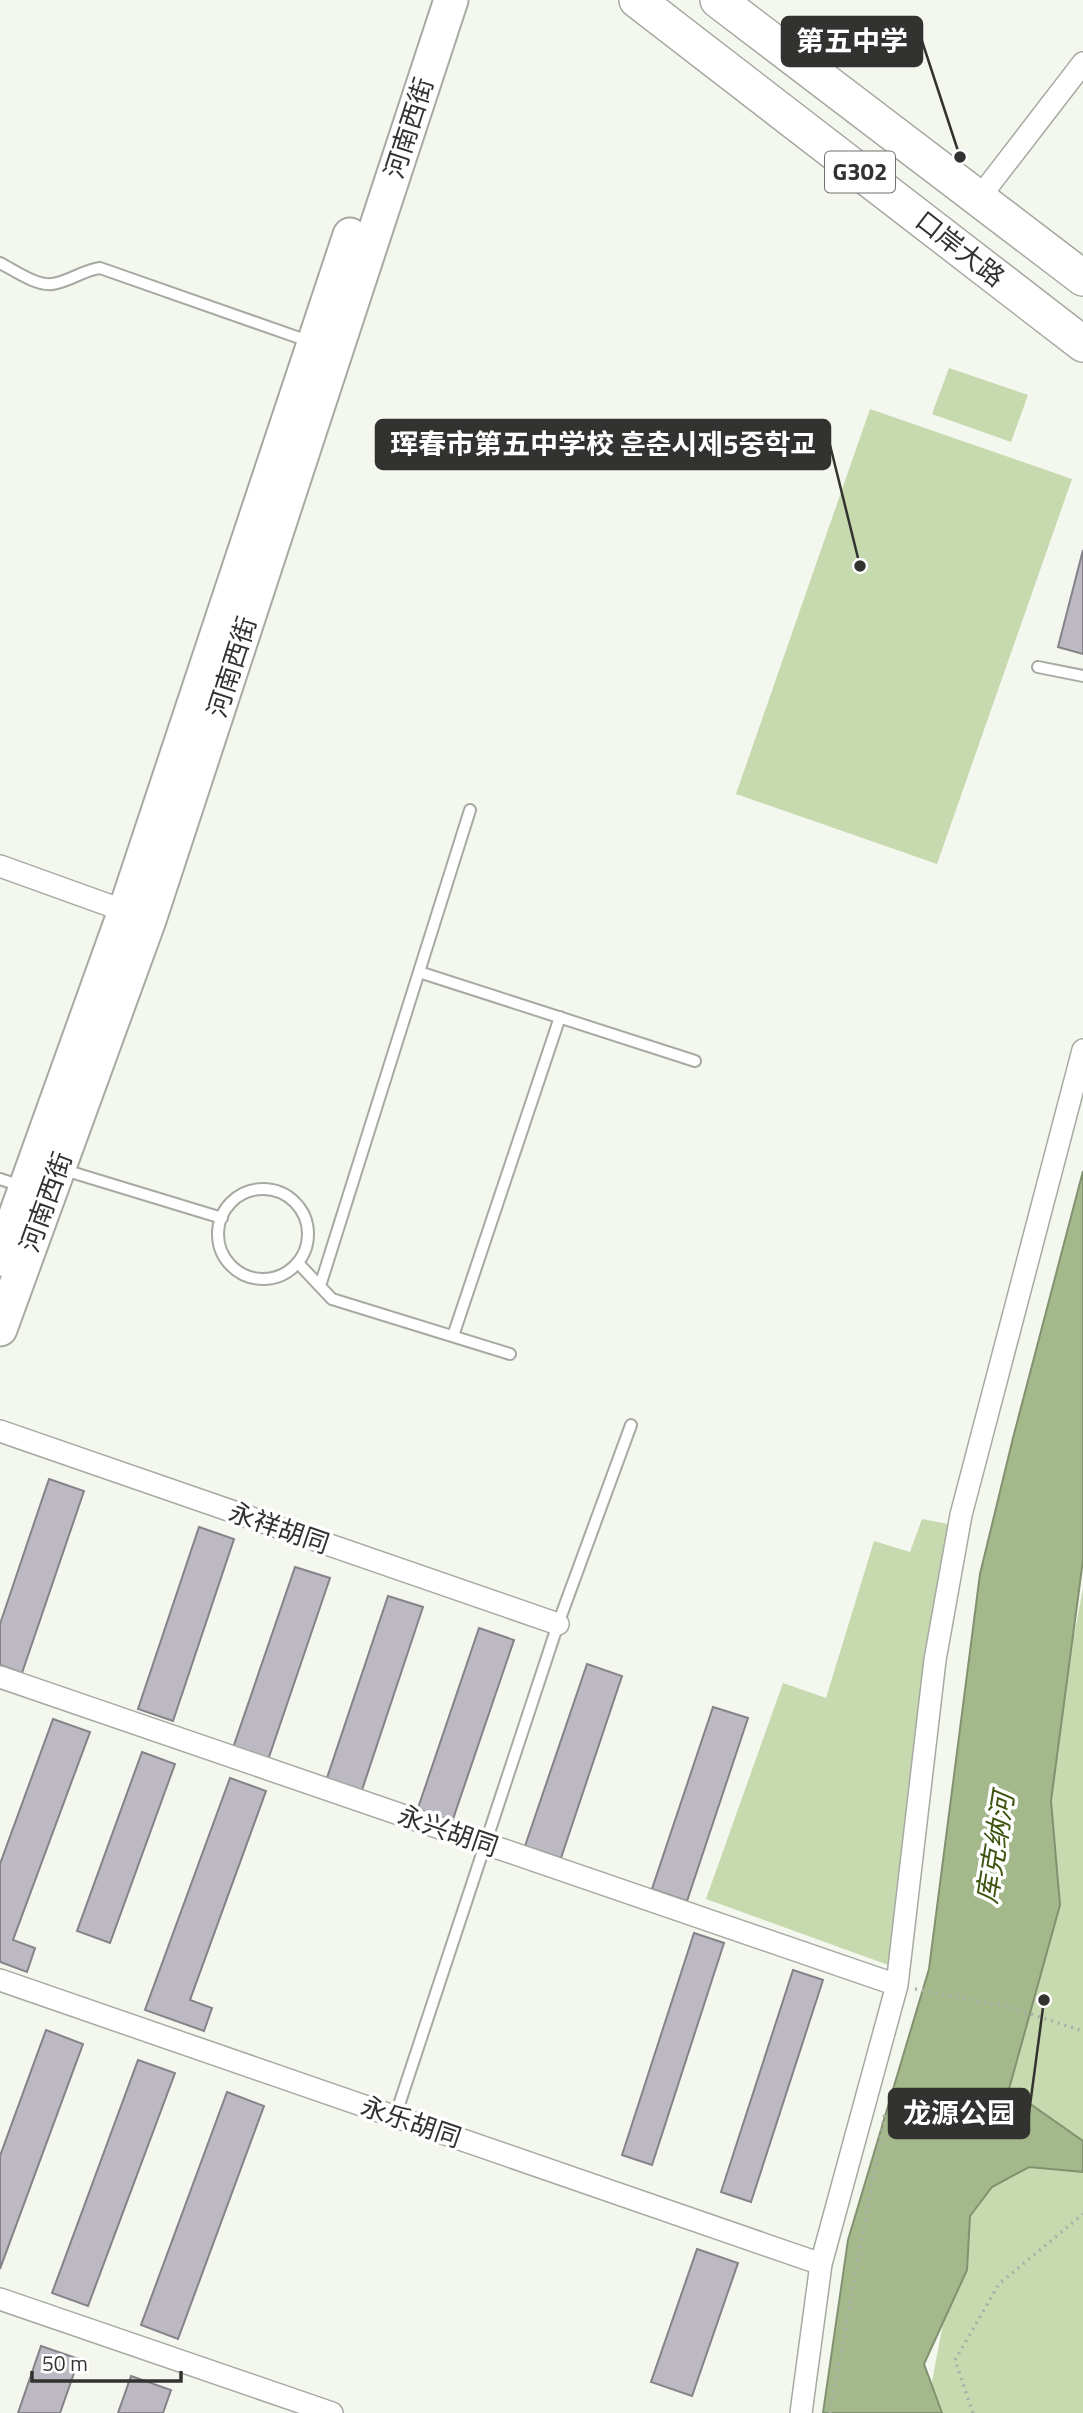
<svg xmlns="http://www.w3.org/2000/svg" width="1083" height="2413" viewBox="0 0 1083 2413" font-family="'Titillium Web','Noto Sans SC','Noto Sans KR',sans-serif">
<rect width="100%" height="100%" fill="#f3f7ee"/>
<path fill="#c7daaf" d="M949,368L1028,395L1011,442L932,414Z
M870,409L1072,479L937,864L736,794Z
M922,1519L948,1524L917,1723L891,1966L706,1899L783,1683L826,1698L874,1541L910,1552Z
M1083,1588V2413H926Z"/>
<path fill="#a4b98b" stroke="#829170" stroke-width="2" d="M1083,1171V1560L1051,1801L1060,1905L1009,2089L1083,2141V2172L1029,2167L992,2187L970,2216L967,2270L924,2364L942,2413H823L848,2240L929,1969L980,1574L1013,1438Z"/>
<path fill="#bdb9c2" stroke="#858289" stroke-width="2" d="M1083,550V654L1058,647Z
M49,1479L84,1491L22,1673L0,1665V1624Z
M199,1527L234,1539L173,1721L138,1709Z
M295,1567L330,1578L268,1760L233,1748Z
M388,1596L423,1607L362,1790L327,1778Z
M479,1628L514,1640L452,1822L417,1811Z
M587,1664L622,1676L561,1858L525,1846Z
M713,1707L748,1718L687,1901L652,1889Z
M53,1719L90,1732L13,1940L35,1948L27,1972L0,1962V1864Z
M142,1752L175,1764L110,1943L77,1931Z
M230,1778L266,1791L190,2000L212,2008L204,2031L145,2010Z
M694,1933L724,1943L652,2165L622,2155Z
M793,1970L823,1980L751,2202L721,2192Z
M46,2030L83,2044L0,2269V2156Z
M138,2060L175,2073L88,2306L52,2293Z
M227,2092L264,2106L178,2339L141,2325Z
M697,2249L738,2263L692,2396L651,2382Z
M41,2346L79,2359L60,2413H18Z
M131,2376L171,2390L163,2413H118Z"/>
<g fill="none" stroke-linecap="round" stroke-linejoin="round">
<g stroke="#a6aaa2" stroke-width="14">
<path id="service" d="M0,263C14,270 36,286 52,284C69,282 83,270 100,268L311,342
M1038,667L1083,676
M419,972L695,1061
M61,1169L222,1218
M0,1179L24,1187
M218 1234a45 45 0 1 1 90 0a45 45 0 1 1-90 0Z
M298,1263L332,1299L510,1354
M320,1286L470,810
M453,1336L560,1017
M395,2117L558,1624L631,1425"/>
</g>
<g stroke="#a6aaa2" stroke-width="24">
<path id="minor" d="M979,198L1083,63
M0,866L136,915
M0,1431L558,1624
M0,1677L897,1985
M0,1980L821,2264
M0,2299L332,2413
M801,2413L821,2264L897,1985L935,1660L961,1515L1083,1050"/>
</g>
<g stroke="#a6aaa2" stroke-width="37">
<path id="primary" d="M0,1259L125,911L350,235
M0,1329L149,920L451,0"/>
</g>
<g stroke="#a6aaa2" stroke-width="38">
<path id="trunk" d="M637,0L1083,344
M718,0L1083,278"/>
</g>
<path stroke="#abaea7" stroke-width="3.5" stroke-dasharray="2 5" stroke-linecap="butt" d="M915,1989L1009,2007L1083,2031
M830,2413L885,2112
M973,2413L955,2360L999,2284L1083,2214"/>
<use href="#service" stroke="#fff" stroke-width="10"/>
<use href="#minor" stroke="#fff" stroke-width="21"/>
<use href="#primary" stroke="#fff" stroke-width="33"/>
<use href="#trunk" stroke="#fff" stroke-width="35"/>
</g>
<g text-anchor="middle" stroke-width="7" stroke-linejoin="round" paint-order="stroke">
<rect fill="#fff" stroke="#70706e" stroke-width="2" x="825" y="151.5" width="70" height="41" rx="5"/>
<g font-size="24" font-weight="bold" fill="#323330">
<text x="860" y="180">G302</text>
</g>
<g font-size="26" fill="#323330" stroke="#fff">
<text transform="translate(409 128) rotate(-72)" y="9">河南西街</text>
<text transform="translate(960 249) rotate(38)" y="9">口岸大路</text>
<text transform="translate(232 667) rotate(-72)" y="9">河南西街</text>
<text transform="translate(46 1202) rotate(-70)" y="9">河南西街</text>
<text transform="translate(279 1528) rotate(19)" y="9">永祥胡同</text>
<text transform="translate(448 1831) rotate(19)" y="9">永兴胡同</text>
<text transform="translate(411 2122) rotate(19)" y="9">永乐胡同</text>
</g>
<g font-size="28" font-style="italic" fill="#3d5510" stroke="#fff">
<text transform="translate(995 1848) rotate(-81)" y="10">库克纳河</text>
</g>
</g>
<path fill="none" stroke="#323330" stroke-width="2.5" d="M960 157L922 41M860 566L830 445M1044 2000L1029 2113"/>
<g fill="#323330" stroke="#fff" stroke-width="2.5">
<circle cx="960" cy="157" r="7"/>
<circle cx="860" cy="566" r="7"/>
<circle cx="1044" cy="2000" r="7"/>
</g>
<g fill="#323330" stroke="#323330" stroke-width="2.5">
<rect x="782" y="17" width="140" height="49" rx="7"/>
<rect x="376" y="420" width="454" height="49" rx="7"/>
<rect x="889" y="2089" width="140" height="49" rx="7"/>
</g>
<g font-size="28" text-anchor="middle" font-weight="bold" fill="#fff">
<text x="852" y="51">第五中学</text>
<text x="603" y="454">珲春市第五中学校 훈춘시제5중학교</text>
<text x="959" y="2123">龙源公园</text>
</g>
<path d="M32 2371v10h149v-10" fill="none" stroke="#323330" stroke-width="3.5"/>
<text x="42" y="2371" font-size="21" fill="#323330" stroke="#ffffff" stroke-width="5" paint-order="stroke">50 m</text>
</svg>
